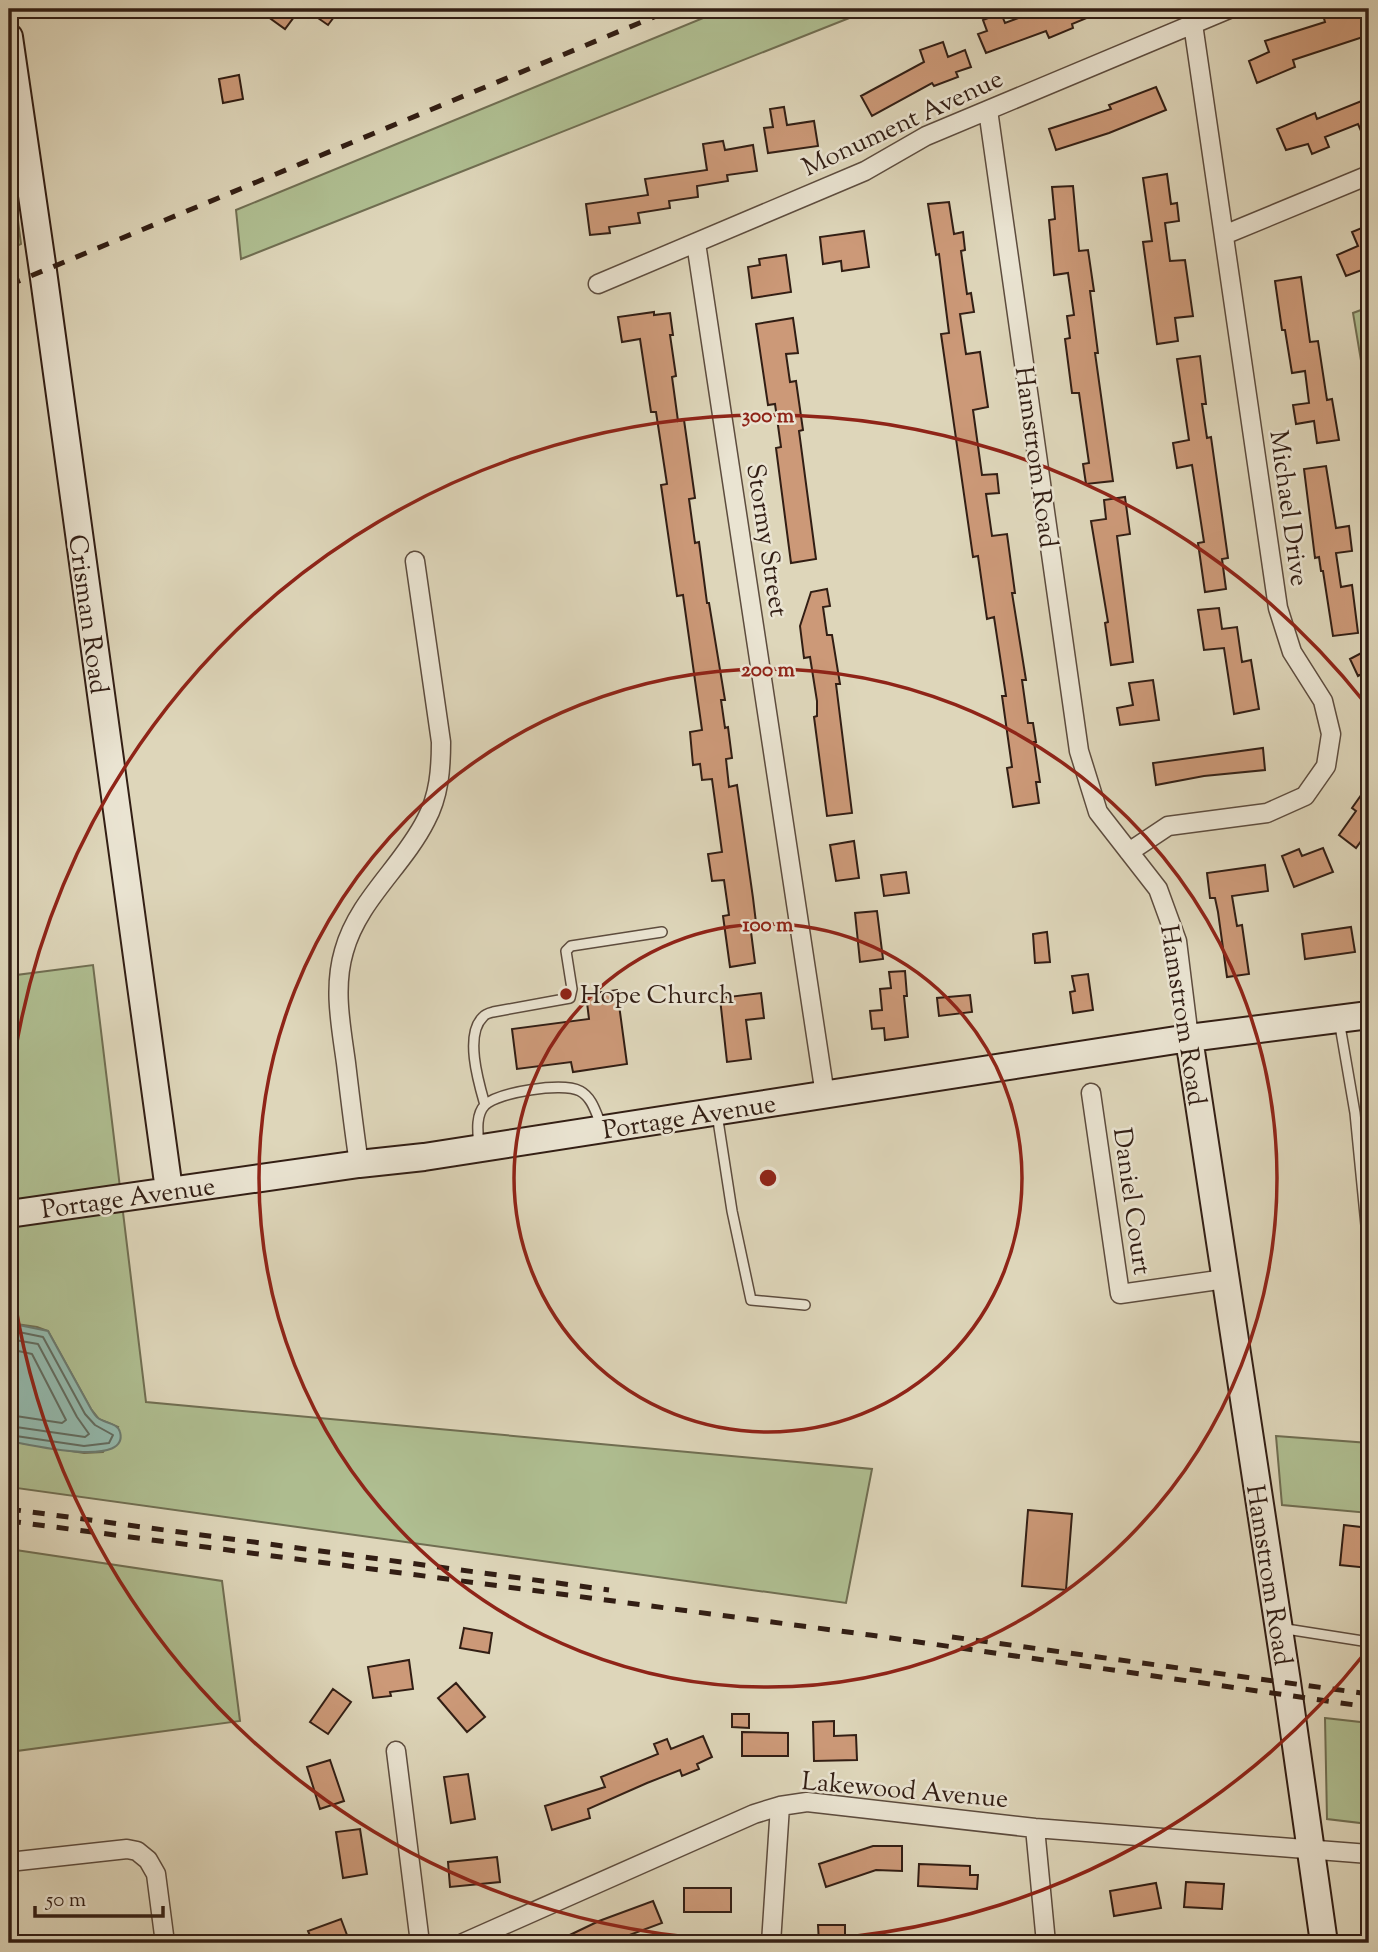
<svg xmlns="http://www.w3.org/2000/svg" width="1378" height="1952" viewBox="0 0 1378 1952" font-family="'Sorts Mill Goudy',serif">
<rect width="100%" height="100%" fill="#ded6ba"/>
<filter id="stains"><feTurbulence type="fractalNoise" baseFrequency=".00286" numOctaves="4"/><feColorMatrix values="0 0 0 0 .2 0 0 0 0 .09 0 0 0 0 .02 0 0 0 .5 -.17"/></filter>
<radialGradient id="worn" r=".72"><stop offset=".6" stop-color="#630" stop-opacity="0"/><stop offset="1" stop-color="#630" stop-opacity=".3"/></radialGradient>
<path fill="#afbe91" stroke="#706e52" stroke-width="2" d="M725,9H872L241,259L236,210Z
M9,151L21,244L9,250Z
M1369,307V408L1353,313Z
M93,965L146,1402L872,1469L846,1603L9,1487V1441L84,1453L103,1452L118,1427L99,1419L91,1409L48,1331L37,1327L9,1323V976Z
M1276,1436L1369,1443V1513L1282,1505Z
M9,1549L222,1581L240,1721L9,1752Z
M1325,1718L1369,1723V1824L1327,1819Z"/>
<path fill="#93b9ad" stroke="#6c7b70" stroke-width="2" d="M9,1323L48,1331L91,1409C93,1412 95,1416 98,1418C104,1423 118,1423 120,1432C130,1469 26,1444 9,1441Z"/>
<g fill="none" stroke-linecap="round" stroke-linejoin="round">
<path stroke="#626c60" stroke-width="2" d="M9,1330L43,1337L85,1414L95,1425L113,1435L109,1443L84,1446L9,1435
M9,1339L38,1344L77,1417L89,1434L85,1437L9,1426
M9,1349L32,1354L66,1420L62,1423L9,1415"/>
</g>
<path fill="#cc9978" stroke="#321e14" stroke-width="2" d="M257,9H300L285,29Z
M305,9H340L328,25Z
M1042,9H1108L1072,24L1073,28L1049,38L1046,31L986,53L978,34L987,31L983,20L1001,13L1005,23Z
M1344,9H1369V35L1293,60L1295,67L1257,83L1249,61L1269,52L1265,41L1325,22L1323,15Z
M943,42L948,57L965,50L971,67L956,72L958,77L934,86L932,83L872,116L861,96L924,62L920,50Z
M239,75L243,99L223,103L219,79Z
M1156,87L1166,110L1109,133L1056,150L1049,129L1111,109L1109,105Z
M1369,98V149L1358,124L1325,137L1329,147L1312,154L1308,144L1286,150L1277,129L1315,113L1317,119Z
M784,107L787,125L814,121L818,146L768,153L764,128L773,127L770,109Z
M723,141L725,150L753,145L757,171L727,175L728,181L697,186L698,197L669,201L670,208L638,213L640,223L609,227L610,233L590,235L586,204L648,195L645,179L707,170L703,144Z
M1167,174L1171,204L1177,203L1179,221L1165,223L1170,261L1185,260L1193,316L1175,318L1178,341L1157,344L1143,242L1152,241L1143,178Z
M1073,186L1079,251L1088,250L1094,291H1090L1098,353H1095L1113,481L1086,484L1083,464L1089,463L1079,393H1072L1065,339L1070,338L1067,316L1074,315L1068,273L1054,275L1049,220L1055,219L1052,187Z
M949,202L954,234L963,232L965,250L961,251L967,294L971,293L974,312L960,314L966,354L980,352L988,407L973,410L982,475L997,474L999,493L986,494L992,536L1007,534L1015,593H1012L1026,680H1022L1028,723H1033L1036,742H1034L1040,782H1036L1039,803L1013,807L1007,768L1012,767L1002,696H1006L994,617L987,619L978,556L973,557L941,334L949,333L939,254L936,255L928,204Z
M1369,225V274L1367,268L1346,276L1337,255L1358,246L1352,232Z
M864,231L869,267L842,271L841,261L823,264L820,237Z
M786,255L791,292L752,298L748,267L760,265L759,259Z
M1301,277L1310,342L1318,341L1327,400L1332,399L1339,440L1317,443L1314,421L1296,424L1293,405L1309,403L1305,371L1292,373L1285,330H1282L1275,281Z
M654,312V315L670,313L673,335H670L676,376L672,377L678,421L684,420L695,498L689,499L695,543L699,542L707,603H709L725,700H721L725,728L728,727L732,758L726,759L729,787L737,785L753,898L757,931L751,932L755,963L730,967L723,916L729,915L724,880L712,881L708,854L722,852L712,779L702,780L700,764L693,765L690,732L702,730L683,595L677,596L661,485L667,484L656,412H651L640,339L622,342L618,317Z
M793,318L798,353L786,354L790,382L796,381L803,430L799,431L816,559L791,563L776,448L781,447L775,404L768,405L756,324Z
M1200,356L1206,404H1202L1207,438L1211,437L1228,558L1222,559L1226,589L1205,592L1198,543L1204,542L1192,465L1177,468L1173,443L1189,440L1177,359Z
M1326,466L1336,528L1349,526L1352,551L1336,553L1341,587L1352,585L1358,633L1333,636L1323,571H1321L1319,557L1315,558L1304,469Z
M1125,497L1130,534L1117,536L1133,662L1111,665L1105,623L1108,622L1091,521L1106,519L1104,500Z
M827,589L830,606L823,607L827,635H832L840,684H836L852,813L827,816L814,717L817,716V701L810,657L804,658L800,626L811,592Z
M1219,608L1222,629L1237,627L1242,662L1251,660L1259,709L1234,714L1224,648L1204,650L1198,610Z
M1369,649V670L1358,676L1350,659Z
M1153,680L1159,720L1120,725L1117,708L1133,705L1129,683Z
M1263,748L1265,770L1204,776L1156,785L1153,763Z
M1369,784V830L1356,848L1339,835L1356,811L1352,808Z
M854,841L859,878L836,881L830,845Z
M1323,848L1333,872L1294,887L1282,856L1299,849L1302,856Z
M1265,865L1268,891L1232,896L1237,926L1242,925L1249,974L1227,977L1218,912L1215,898H1210L1207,873Z
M906,872L909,893L884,896L881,875Z
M877,911L883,959L860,962L855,913Z
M1351,927L1355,952L1305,959L1302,934Z
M1047,932L1050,962L1035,963L1033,934Z
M905,971L907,996H904L908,1037L885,1040L884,1028L872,1029L870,1011L882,1010L880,989L891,988L889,972Z
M1088,974L1093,1010L1073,1013L1070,992L1075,991L1072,976Z
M617,990L627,1064L573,1072L571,1062L517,1069L512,1029L589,1019L586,994Z
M761,993L764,1018L746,1020L751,1059L727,1062L720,998Z
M970,995L972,1012L939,1016L937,998Z
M1028,1510L1072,1514L1066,1590L1022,1586Z
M1344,1525L1369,1528V1568L1340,1565Z
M464,1628L492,1633L489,1653L460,1648Z
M409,1660L413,1689L390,1692L391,1696L373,1698L368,1667Z
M456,1683L485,1717L467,1732L438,1698Z
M333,1689L351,1702L328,1734L310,1722Z
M732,1714H749V1728L732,1727Z
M834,1721V1736L856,1735L857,1760L814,1761L813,1722Z
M742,1732L788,1733V1756H742Z
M703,1736L712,1757L697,1764L699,1769L682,1776L680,1770L647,1783L588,1809L590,1818L552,1830L545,1806L605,1787L601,1777L658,1754L654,1744L667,1739L671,1749Z
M330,1760L344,1801L320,1809L307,1767Z
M468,1774L475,1819L451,1823L444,1777Z
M360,1829L367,1874L343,1878L336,1832Z
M873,1846H902V1871L876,1870L826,1887L819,1864Z
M497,1857L500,1882L450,1887L448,1862Z
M919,1864L970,1866V1875H978L977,1889L918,1886Z
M1186,1882L1224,1884L1222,1909L1184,1907Z
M1156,1883L1161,1908L1114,1916L1110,1891Z
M684,1888H731V1912H684Z
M653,1901L662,1923L608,1943H553L599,1921Z
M341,1919L350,1943H313L308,1931Z
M818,1925H845V1943H819Z"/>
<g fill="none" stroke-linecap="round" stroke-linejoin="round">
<g stroke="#5d4c3e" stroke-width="12">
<path id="lane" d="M1339,1020L1355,1113L1369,1256
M485,1105C479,1084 464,1035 483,1017C485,1014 489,1013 493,1012L570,998L572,989L566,951L571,946L662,932
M717,1114L732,1211L751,1300L805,1305
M479,1147C478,1134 475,1115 485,1105C499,1092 562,1082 580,1091C593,1098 596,1114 602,1127
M1280,1628L1369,1642"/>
</g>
<g stroke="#5d4c3e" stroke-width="21">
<path id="street" d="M988,110L1079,751L1098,812L1158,889L1177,941L1189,1038
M1224,235L1369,175
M696,243L825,1095
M598,284L865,171L926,136L1229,9
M1129,852L1168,826L1267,813L1305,796L1326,766L1331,734L1323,701L1292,652L1278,608L1193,24
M1091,1093L1120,1294L1225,1279
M359,1164C354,1130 350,1097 346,1063C341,1026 333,988 344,951C358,900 403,866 426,820C439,796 441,769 441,742L415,561
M396,1751L420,1943
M1035,1828L1046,1943
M9,1862L127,1849L137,1851L148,1860L156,1874L165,1943
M463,1943L754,1814L780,1806L807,1802L1035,1828L1369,1854
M771,1943L780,1806"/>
</g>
<g stroke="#321e14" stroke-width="30">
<path id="secondary" d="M9,37L43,271L169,1190
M1189,1038L1287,1682L1324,1943
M9,1214L359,1164L424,1157L1189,1038L1369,1015"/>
</g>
<use href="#lane" stroke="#eae4d2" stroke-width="9"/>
<use href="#street" stroke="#eae4d2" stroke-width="18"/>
<use href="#secondary" stroke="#eae4d2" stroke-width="26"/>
<path stroke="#321e14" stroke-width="5" stroke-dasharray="12 12" stroke-linecap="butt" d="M9,285L673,9
M9,1509L609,1590
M9,1521L870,1635L1369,1707
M952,1637L1369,1694"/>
</g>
<g fill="none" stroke="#8f2418" stroke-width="3.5">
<circle cx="768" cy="1178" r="254"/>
<circle cx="768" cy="1178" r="509"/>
<path d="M1365 1653A763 763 0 0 1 9 1258M9 1098A763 763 0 0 1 1365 703"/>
</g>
<circle fill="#8f2418" stroke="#eae4d2" stroke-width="2.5" cx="566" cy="994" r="7"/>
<g text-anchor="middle" stroke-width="5" stroke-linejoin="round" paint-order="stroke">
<g font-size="26" fill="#321e14" stroke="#eae4d2">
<text transform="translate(902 122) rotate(-25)" y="9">Monument Avenue</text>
<text transform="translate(1037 457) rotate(82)" y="9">Hamstrom Road</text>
<text transform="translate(1290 508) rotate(82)" y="9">Michael Drive</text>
<text transform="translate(768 540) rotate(81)" y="9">Stormy Street</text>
<text transform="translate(89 614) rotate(82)" y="9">Crisman Road</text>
<text transform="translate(1184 1015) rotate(81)" y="9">Hamstrom Road</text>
<text transform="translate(689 1116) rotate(-9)" y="9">Portage Avenue</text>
<text transform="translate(128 1197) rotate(-8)" y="9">Portage Avenue</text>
<text transform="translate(1133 1201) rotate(82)" y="9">Daniel Court</text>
<text transform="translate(1270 1575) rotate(81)" y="9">Hamstrom Road</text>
<text transform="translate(905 1789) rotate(5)" y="9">Lakewood Avenue</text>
</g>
<g font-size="26" fill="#321e14" stroke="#eae4d2" text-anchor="start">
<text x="580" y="1003">Hope Church</text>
</g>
</g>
<circle cx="768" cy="1178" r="10" fill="#8f2418" stroke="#eae4d2" stroke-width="3.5"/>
<g font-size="21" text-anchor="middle" font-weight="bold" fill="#8f2418" stroke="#eae4d2" stroke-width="5" stroke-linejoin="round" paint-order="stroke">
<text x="768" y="422">300 m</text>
<text x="768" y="676">200 m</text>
<text x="768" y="931">100 m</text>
</g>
<rect width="1378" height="1952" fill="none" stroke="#ded6ba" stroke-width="35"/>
<rect x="10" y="10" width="1357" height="1931" fill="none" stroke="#321e14" stroke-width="3.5"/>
<rect x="18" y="18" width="1343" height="1917" fill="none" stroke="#321e14" stroke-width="2"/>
<path d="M35 1906v10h128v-10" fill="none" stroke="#321e14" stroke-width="3.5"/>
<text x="46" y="1906" font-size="21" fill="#321e14" stroke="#eae4d2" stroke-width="5" paint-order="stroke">50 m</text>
<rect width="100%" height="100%" filter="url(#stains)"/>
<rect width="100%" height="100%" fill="url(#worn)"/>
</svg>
